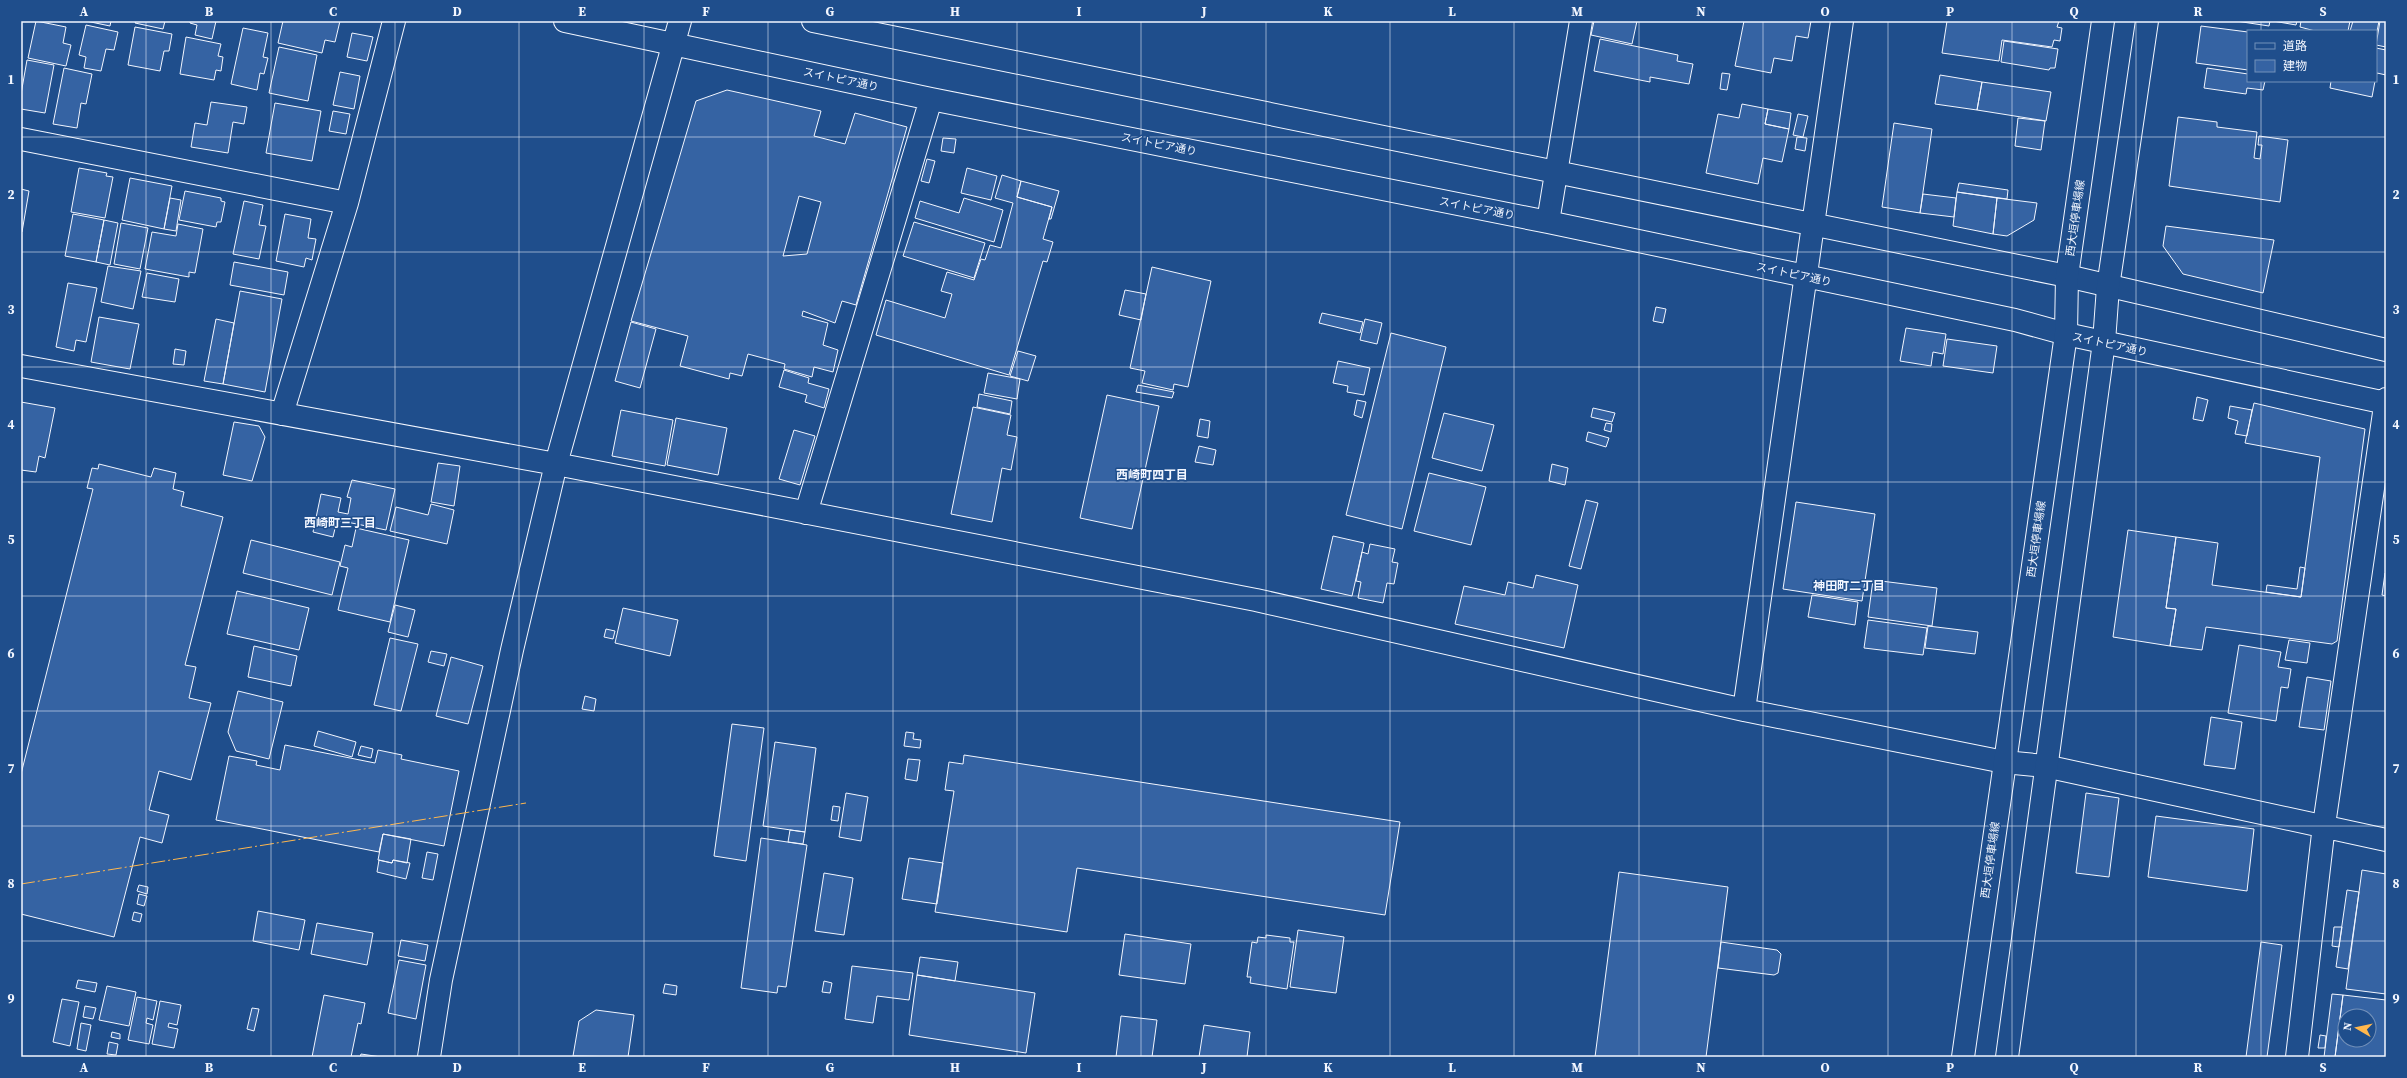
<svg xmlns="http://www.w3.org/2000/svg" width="2407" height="1078" viewBox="0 0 2407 1078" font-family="'Source Serif 4','Noto Sans JP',serif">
<rect width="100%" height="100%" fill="#1f4e8c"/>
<path fill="#3563a3" stroke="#f2f6ff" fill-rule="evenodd" d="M36,21L66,27L63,43L71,45L66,66L28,58Z
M86,21H111L110,26Z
M136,21H165L163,29L135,23Z
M190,21H216L212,39L195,35L197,25L190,23Z
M283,21H340L335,42L325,40L322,53L278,43Z
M1594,21H1637L1632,44L1591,35Z
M1744,21H1811L1808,38L1796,36L1792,61L1774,58L1771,73L1735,66Z
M1947,21H2059L2057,27L2062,28L2060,41L2054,40L2052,47L2002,40L1999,61L1942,53Z
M2236,21H2270L2269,26Z
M2273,21H2297L2296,25Z
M2301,21H2350L2348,31H2315L2300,27Z
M2353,21H2379L2376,37V31H2350Z
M2380,21H2386V47L2376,45Z
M86,25L118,32L114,50L106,49L101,71L84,68L86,57L79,55Z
M2201,26L2248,32V70L2196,63Z
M135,27L172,34L169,51H164L160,71L128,65Z
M243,28L268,33L263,57L268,58L264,74L260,73L257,90L231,84Z
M352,33L373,37L367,61L347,57Z
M186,37L221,44L218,56L223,57L221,71L216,70L214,80L180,74Z
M1600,39L1678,55L1677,61L1693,64L1689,84L1650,77V82L1594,71Z
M2004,41L2058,49L2055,68H2050L2049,70L2001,62Z
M279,47L317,55L308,101L269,93Z
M2376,48L2386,50V75L2377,73L2376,77Z
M27,60L54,65L45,113L21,109V94Z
M64,68L92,74L86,104L81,103L77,128L53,124Z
M2207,68L2248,74V81H2265L2263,90L2247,88L2246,94L2204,88Z
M340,72L360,76L354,109L333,105Z
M1722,73L1730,74L1727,90L1720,89Z
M1940,75L1982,82L1977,110L1935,104Z
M2331,81H2375L2372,97L2330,88Z
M1982,82L2051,92L2046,121L1977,110Z
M727,90L821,111L814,136L845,144L855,113L907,127L856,305L842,301L835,323L803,311L802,316L828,323L823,345L838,350L833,372L814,367L812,377L784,369L785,364L748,354L742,376L730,373L729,379L680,366L688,336L631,321L696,101ZM799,196L821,202L807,254L783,256Z
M211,102L247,107L244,124L233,122L228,153L191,147L195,123L207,125Z
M275,103L321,111L312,161L266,153Z
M1742,104L1768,109L1765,124L1789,129L1782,162L1763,158L1758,184L1706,173L1718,114L1739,118Z
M1768,109L1791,113L1789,129L1765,124Z
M333,111L350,114L346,134L329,131Z
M1798,114L1808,116L1803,137L1793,135Z
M2178,117L2217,122V127L2257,132L2254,158L2260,159L2262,145H2258L2259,136L2288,140L2280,202L2169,186Z
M2018,118L2045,121L2041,150L2015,146Z
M1894,123L1932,129L1920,213L1882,207Z
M1797,137L1807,138L1805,151L1795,149Z
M943,138L956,139L954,153L941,151Z
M927,159L935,161L929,183L921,181Z
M79,168L107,173L106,176L113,177L105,218L71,212Z
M967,168L997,176L991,200L961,193Z
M1002,175L1021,181L1017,197L1052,207L1043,239L1053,242L1047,262L1043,261L1009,375L876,335L886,300L945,318L952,294L941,291L947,272L974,280L981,259L985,260L990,245L1001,248L1013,203L995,198Z
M130,178L172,186L164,229L122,220Z
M1021,181L1059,191L1051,219H1049L1052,207L1017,197Z
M1959,183L2008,190L2007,199L1957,192Z
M21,189L29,191L22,232H21Z
M185,191L221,198V201L225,202L221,222H217L216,227L179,220Z
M1957,192L1997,198L1993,234L1953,226Z
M1923,194L1956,198L1954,217L1920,213Z
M170,198L181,200L176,231L164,229Z
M964,198L1003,210L994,242L915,218L920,201L959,213Z
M1997,198L2037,203L2034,220L2007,236L1993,234Z
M244,201L263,205L259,225L266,226L259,259L233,254Z
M73,214L104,220L96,262L65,256Z
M285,214L311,219L308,238L316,239L312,260L306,258L304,267L276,261Z
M104,220L118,223L110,265L96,262Z
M914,222L985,243L974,278L903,256Z
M121,223L148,228L140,269L114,264Z
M178,224L203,229L195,273L189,272V277L145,269L152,232L176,236Z
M2166,226L2274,240L2263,293L2183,274L2163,246Z
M234,262L288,272L284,295L230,285Z
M108,266L141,271L133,309L101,302Z
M1152,267L1211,281L1188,387L1174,384L1173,390L1142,383L1145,371L1130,368Z
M147,273L179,279L175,302L142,297Z
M68,283L97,288L86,342L76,340L74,351L56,347Z
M1125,290L1146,294L1141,320L1119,315Z
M240,291L282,299L265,392L223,384Z
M1656,307L1666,309L1663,323L1653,321Z
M1322,313L1363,322L1360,333L1319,323Z
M99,317L139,324L130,369L91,362Z
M216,319L234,323L223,384L204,381Z
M1365,319L1382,323L1377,344L1360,340Z
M631,322L656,329L640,388L615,381Z
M1906,328L1946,334L1943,354L1933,352L1931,366L1900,361Z
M1391,333L1446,347L1402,529L1346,515Z
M1947,339L1997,346L1993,373L1943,366Z
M175,349L186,351L184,365L173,364Z
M1018,351L1036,356L1028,381L1010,376Z
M1338,361L1370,368L1364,395L1347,392L1348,386L1333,383Z
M784,370L809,378L808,383L829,389L824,408L805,402L807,395L779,387Z
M988,373L1020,379L1017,399L984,393Z
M1138,385L1174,392L1172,398L1136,392Z
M979,394L1012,401L1010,414L977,407Z
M1107,395L1159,406L1132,529L1080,518Z
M2197,397L2208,400L2203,421L2193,419Z
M1357,400L1366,402L1362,418L1354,415Z
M21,402L55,408L45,458L39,456L36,472L21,470Z
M2254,403L2365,429L2337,641L2332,644L2206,627L2202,650L2170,646L2176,609L2166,608L2176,537L2218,543L2212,585L2301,597L2320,457L2245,443Z
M2230,406L2252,410L2247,436L2235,434L2238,421L2228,418Z
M973,407L1011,415L1007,435L1017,437L1011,470L1002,468L992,522L951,514Z
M1593,408L1615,413L1612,422L1591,417Z
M621,410L673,420L665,466L612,456Z
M1444,413L1494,425L1482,471L1432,458Z
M676,418L727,428L718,475L667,465Z
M1200,419L1210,421L1208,438L1197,436Z
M234,422L259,426L265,437L252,481L223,475Z
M1606,423L1612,424L1611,432L1604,430Z
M794,430L815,436L800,485L779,479Z
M1588,432L1609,438L1606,447L1586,441Z
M1199,446L1216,450L1213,465L1195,462Z
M438,463L460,466L454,506L431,502Z
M99,464L151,477L154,468L176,473L173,489L184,492L181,506L223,517L185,665L196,667L189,698L211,703L191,780L159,771L149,810L169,815L162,843L140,837L114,937L21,914V774L93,489L87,488L92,468L98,469Z
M1552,464L1568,468L1565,485L1549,481Z
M1429,473L1486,487L1471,545L1414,531Z
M352,480L395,489L386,530L337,520L333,537L313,532L321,494L341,498L338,512L348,514L351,498L347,497Z
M1586,500L1598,503L1581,569L1569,566Z
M1796,502L1875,514L1862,601L1783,589Z
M431,504L454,510L447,544L390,531L396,507L428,515Z
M356,528L409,540L390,622L338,610L348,568L340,566L345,545L352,547Z
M2128,530L2176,537L2166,608L2176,609L2170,646L2113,637Z
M1333,536L1364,543L1352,596L1321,589Z
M251,540L340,562L332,595L243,573Z
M1370,544L1395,549L1392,562L1398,563L1394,584L1387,583L1383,603L1358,598L1361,582L1356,581L1362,552L1368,554Z
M2300,567L2305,568L2301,597L2266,592L2267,585L2297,589Z
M2385,573L2386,574V596L2382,595Z
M1536,575L1578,585L1564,648L1455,624L1464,586L1505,595L1508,582L1533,588Z
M1873,580L1937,588L1932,626L1868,617Z
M237,591L309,608L299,650L227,634Z
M1812,595L1858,602L1855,625L1808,617Z
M395,605L415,610L408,637L388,632Z
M623,608L678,620L670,656L615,643Z
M1868,620L1927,628L1923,655L1864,648Z
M1928,626L1978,632L1975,654L1925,648Z
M606,629L615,631L613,639L604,637Z
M390,638L418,644L401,711L374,705Z
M2289,640L2310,643L2307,663L2285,660Z
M2239,645L2281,652L2278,667L2291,669L2288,688L2281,687L2276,721L2228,713Z
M254,646L297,656L291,686L248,677Z
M431,651L447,654L444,666L428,662Z
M451,657L483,666L468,724L436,716Z
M2307,677L2331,681L2324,730L2299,727Z
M238,691L283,702L269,759L236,751L228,732Z
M585,696L596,699L594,711L582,709Z
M2211,717L2242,722L2235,769L2204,765Z
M732,724L764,728L746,861L714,856Z
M318,731L356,742L352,757L314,746Z
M906,732L914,733L913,739L921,740L920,748L904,746Z
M775,742L816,748L805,832L763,826Z
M285,745L375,763L378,750L402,755L401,759L459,771L444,846L383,834L379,852L216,820L229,756L257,761L256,765L280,770Z
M361,746L373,749L371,758L358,755Z
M964,755L1400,822L1385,915L1077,868L1067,932L935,912L954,791L945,790L949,762L963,764Z
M908,759L920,760L917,781L905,779Z
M846,793L868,797L861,841L839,837Z
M2086,793L2119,798L2109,877L2076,873Z
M833,806L840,807L838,821L831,820Z
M2156,816L2254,829L2247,891L2148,877Z
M790,830L805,832L803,844L788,842Z
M383,834L411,839L407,863L393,860L392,863L378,860Z
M761,838L807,845L786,987L778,986L777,993L741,988Z
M427,852L438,854L433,880L422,878Z
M909,858L943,863L937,904L902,899Z
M379,860L392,863L393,860L410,863L406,879L377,872Z
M2362,870L2386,874V994L2346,989Z
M1619,872L1728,887L1706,1057H1595Z
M824,873L853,878L844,935L815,931Z
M139,885L148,887L147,894L137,891Z
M2347,890L2359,892L2348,969L2336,967Z
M139,894L147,896L144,906L137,904Z
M258,911L305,920L299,950L253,941Z
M134,912L142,914L140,922L132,920Z
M317,923L373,933L367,965L311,954Z
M2334,927H2342L2339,947L2332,946Z
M1298,930L1344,937L1336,993L1290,987Z
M1125,934L1191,944L1185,984L1119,975Z
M1266,935L1290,938V942H1294L1287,989L1250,983L1251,977H1247L1252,942L1257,943L1258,937L1266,938Z
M401,940L428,945L425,961L398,956Z
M1721,942L1777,950L1781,954L1778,973L1774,975L1718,968Z
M2261,942L2282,945L2267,1057H2246Z
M920,957L958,962L955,981L917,975Z
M399,960L426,965L416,1019L388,1013Z
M852,966L913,973L909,1000L877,996L873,1023L845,1019Z
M917,975L1035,993L1026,1053L909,1035Z
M78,980L97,983L95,992L76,988Z
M824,981L832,983L830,993L822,992Z
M665,984L677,986L676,995L663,993Z
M107,986L136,992L129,1026L99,1020Z
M2332,994L2343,995L2335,1057H2324Z
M324,995L365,1003L361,1024L358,1023L351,1057H312Z
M2343,995L2386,1000V1057H2335ZM2345,1016H2369V1040H2345Z
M137,997L157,1001L153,1020L147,1018L146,1023L153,1025L149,1044L128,1040Z
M62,999L79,1002L70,1046L53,1042Z
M160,1001L181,1005L177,1025L169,1023L168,1027L178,1029L174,1048L152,1044Z
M85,1006L96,1008L93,1019L83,1017Z
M252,1008L259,1009L254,1031L247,1029Z
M596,1010L634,1015L628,1057L573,1056L579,1021Z
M1121,1016L1157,1020L1152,1057H1116Z
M81,1023L91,1025L86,1051L77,1049Z
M1204,1025L1250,1032L1247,1057H1199Z
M112,1032L120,1034V1039L111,1037Z
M2320,1035L2326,1036L2325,1048H2318Z
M109,1042L118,1044L116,1055L107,1054Z
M361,1054L381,1057H360Z"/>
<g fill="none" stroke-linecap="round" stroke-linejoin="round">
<g stroke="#f2f6ff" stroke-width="24">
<path id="minor" d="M565,21L931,99L1548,222L2015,320L2066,334L2386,403
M813,21L2067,276L2386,350
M21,139L347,203
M1548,222L1581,21
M21,366L556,464L1256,600L1744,710L2004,762L2045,766L2386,840
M282,414L347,203L394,21
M806,513L931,99
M1744,710L1842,21
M429,1057L441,980L512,650L556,464L680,21
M2297,1057L2324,825L2386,399"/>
</g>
<g stroke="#f2f6ff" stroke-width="24">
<path id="major" d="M1963,1057L2066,334L2067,276L2103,21
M2007,1057L2104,342L2108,287L2147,21"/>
</g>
<use href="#minor" stroke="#1f4e8c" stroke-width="22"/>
<use href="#major" stroke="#1f4e8c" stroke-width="22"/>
<path stroke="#ffb74d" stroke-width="1" stroke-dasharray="14 3 2 3" stroke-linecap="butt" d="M21,884L526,803"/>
</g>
<path fill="none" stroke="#f2f6ff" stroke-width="1" stroke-opacity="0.55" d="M146,21V1057M271,21V1057M395,21V1057M519,21V1057M644,21V1057M768,21V1057M893,21V1057M1017,21V1057M1141,21V1057M1266,21V1057M1390,21V1057M1514,21V1057M1639,21V1057M1763,21V1057M1888,21V1057M2012,21V1057M2136,21V1057M2261,21V31M2261,81V1057M21,137H2386M21,252H2386M21,367H2386M21,482H2386M21,596H2386M21,711H2386M21,826H2386M21,941H2386"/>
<g text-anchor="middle" stroke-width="3" stroke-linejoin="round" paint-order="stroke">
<g font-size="11" fill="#f2f6ff" stroke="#1f4e8c">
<text transform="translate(841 79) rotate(12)" y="4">スイトピア通り</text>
<text transform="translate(1159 144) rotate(11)" y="4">スイトピア通り</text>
<text transform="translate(1477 208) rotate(11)" y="4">スイトピア通り</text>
<text transform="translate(2075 218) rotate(-82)" y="4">西大垣停車場線</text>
<text transform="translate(1794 274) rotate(12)" y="4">スイトピア通り</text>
<text transform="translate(2110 344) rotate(12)" y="4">スイトピア通り</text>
<text transform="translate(2036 539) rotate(-82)" y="4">西大垣停車場線</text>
<text transform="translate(1990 860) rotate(-82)" y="4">西大垣停車場線</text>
</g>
<g font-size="12" font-weight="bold" fill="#f2f6ff" stroke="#1f4e8c">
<text x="1152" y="479">西崎町四丁目</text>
<text x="340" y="527">西崎町三丁目</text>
<text x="1849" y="590">神田町二丁目</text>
</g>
</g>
<rect width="2407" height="1078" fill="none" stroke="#1f4e8c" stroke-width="44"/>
<rect x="2247" y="30" width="130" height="52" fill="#1f4e8c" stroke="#7391ba"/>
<rect x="2255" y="43" width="20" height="6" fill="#1f4e8c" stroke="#7391ba"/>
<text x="2283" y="50" font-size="12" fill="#f2f6ff">道路</text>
<rect x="2255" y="60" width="20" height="12" fill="#3563a3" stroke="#7391ba"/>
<text x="2283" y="70" font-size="12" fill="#f2f6ff">建物</text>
<g transform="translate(2357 1028) rotate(279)"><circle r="19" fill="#1f4e8c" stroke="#7391ba"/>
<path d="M0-3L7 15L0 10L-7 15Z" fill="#ffb74d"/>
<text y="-6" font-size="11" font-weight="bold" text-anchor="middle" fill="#f2f6ff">N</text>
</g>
<rect x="22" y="22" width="2363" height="1034" fill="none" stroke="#f2f6ff" stroke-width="1.5"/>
<g font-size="13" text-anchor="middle" font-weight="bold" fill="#f2f6ff">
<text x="84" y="16">A</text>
<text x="209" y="16">B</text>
<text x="333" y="16">C</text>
<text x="457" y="16">D</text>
<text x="582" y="16">E</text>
<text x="706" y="16">F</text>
<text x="830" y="16">G</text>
<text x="955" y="16">H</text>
<text x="1079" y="16">I</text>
<text x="1204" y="16">J</text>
<text x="1328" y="16">K</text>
<text x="1452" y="16">L</text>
<text x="1577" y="16">M</text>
<text x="1701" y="16">N</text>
<text x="1825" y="16">O</text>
<text x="1950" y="16">P</text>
<text x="2074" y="16">Q</text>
<text x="2198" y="16">R</text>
<text x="2323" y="16">S</text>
<text x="11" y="84">1</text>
<text x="2396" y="84">1</text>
<text x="11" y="199">2</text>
<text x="2396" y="199">2</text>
<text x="11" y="314">3</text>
<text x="2396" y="314">3</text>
<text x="11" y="429">4</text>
<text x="2396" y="429">4</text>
<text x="11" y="544">5</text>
<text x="2396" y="544">5</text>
<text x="11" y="658">6</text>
<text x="2396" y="658">6</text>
<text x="11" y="773">7</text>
<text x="2396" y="773">7</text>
<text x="11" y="888">8</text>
<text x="2396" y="888">8</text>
<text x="11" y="1003">9</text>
<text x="2396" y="1003">9</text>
<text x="84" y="1072">A</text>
<text x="209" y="1072">B</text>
<text x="333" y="1072">C</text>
<text x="457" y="1072">D</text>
<text x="582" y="1072">E</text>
<text x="706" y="1072">F</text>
<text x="830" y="1072">G</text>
<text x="955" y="1072">H</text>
<text x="1079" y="1072">I</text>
<text x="1204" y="1072">J</text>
<text x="1328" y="1072">K</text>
<text x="1452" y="1072">L</text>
<text x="1577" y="1072">M</text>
<text x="1701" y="1072">N</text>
<text x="1825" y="1072">O</text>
<text x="1950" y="1072">P</text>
<text x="2074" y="1072">Q</text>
<text x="2198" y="1072">R</text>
<text x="2323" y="1072">S</text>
</g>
</svg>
